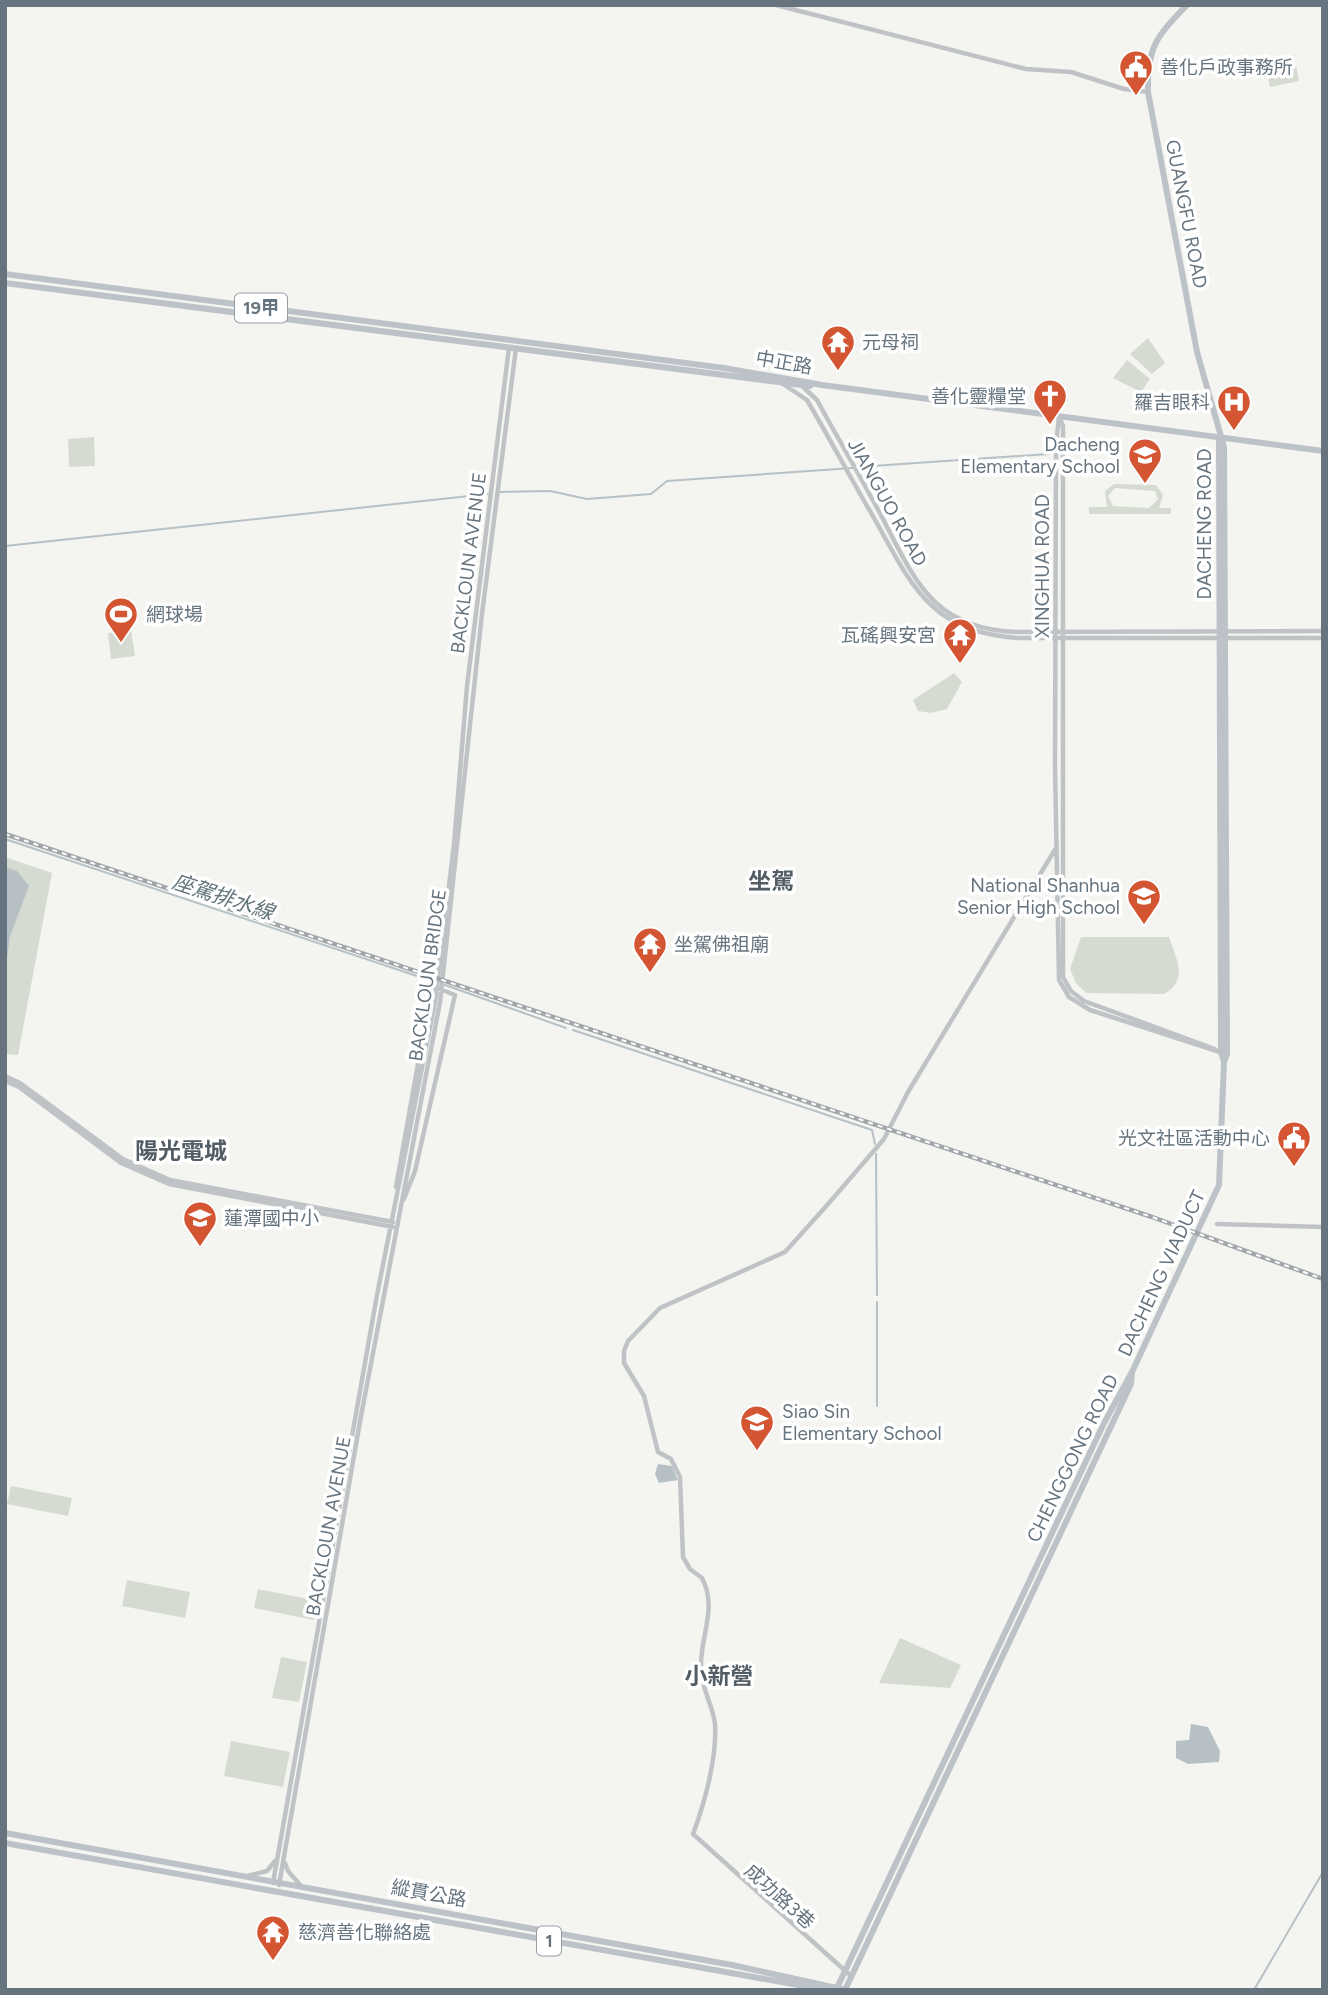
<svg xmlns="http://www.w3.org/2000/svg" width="1328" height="1995" viewBox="0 0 1328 1995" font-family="Figtree,'Noto Sans TC',sans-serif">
<rect width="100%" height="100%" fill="#f4f4f1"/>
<path fill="#d6dbd2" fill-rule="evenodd" d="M1294,55L1299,81L1270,87L1265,60Z
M1148,338L1165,363L1152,374L1130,354Z
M1127,360L1150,379L1141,392L1113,378Z
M94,437L95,466L69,467L68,439Z
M1114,484L1156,485L1163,495L1159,508H1171V514H1089V507H1107L1105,491ZM1115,488L1155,491L1158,499L1149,508L1113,506L1108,496Z
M131,630L135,656L111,659L108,633Z
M954,673L962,682L947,709L931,713L918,711L913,700Z
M5,857L52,873L18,1055L5,1054Z
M1081,937H1169C1175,956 1190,980 1164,994L1086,993L1076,983L1070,969Z
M11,1486L72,1498L68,1516L7,1504Z
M127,1580L190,1592L185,1618L122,1606Z
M258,1589L318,1601L314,1620L254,1608Z
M900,1638L961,1665L950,1688L879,1683Z
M281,1657L307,1662L299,1702L272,1698Z
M231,1741L290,1752L283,1787L224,1776Z"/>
<path fill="#b7c1c5" d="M5,867L17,871L29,886L10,936L5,975Z
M658,1464L672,1466L678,1480L659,1483L655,1474Z
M1191,1724L1208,1727L1220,1751L1219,1762L1188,1764L1176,1758V1741L1189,1740Z"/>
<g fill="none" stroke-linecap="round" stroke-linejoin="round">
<path stroke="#b7c1c5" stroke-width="2" d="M858,467L1049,454
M500,492L550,491L587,499L651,494L667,481L852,468
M5,546L488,494
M5,839L432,981
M445,985L566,1028
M573,1030L872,1130L875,1144
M876,1154L877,1295
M877,1302V1406
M1254,1990L1323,1872"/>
<path stroke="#c0c3c6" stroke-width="4.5" d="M776,5L1026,69L1071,72L1124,89L1148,92
M783,384L807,400C830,439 851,479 874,518C912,586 930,632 1018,638H1323
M802,386L817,400C836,435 856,469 875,504C912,571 926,629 1017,632L1323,631
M1059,417L1056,444L1055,767L1059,980L1069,997L1090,1010L1223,1053
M1059,417L1063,426V977L1071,991L1084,1001L1215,1049
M5,1076L20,1083L123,1159L170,1180L393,1222
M5,1081L19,1087L121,1163L169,1184L393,1227
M396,1187L432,986L455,995L415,1171L404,1199
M1217,1224L1323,1227
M285,1863L288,1871L301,1886
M247,1876L267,1871L275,1861
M273,1883L377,1295L435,1002L454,844L467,686L509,347
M279,1885L361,1416L440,1002L482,614L516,348
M851,1976L693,1834C705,1802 717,1758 715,1724C713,1705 701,1689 701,1667C700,1636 718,1608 702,1578L690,1569L683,1557L680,1477L671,1459L658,1452L644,1396L624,1363V1351L628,1341L660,1308L785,1252L829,1203L884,1139L908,1092L1056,848"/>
<path stroke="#bcc2c7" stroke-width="6" d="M5,274L724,368L822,385L1323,451
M5,283L810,386
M1219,439L1221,1052L1224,1062
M5,1833L732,1965L846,1990
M5,1843L826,1990
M836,1990L1104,1423L1132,1372L1219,1185L1224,1062L1227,1054L1224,447L1197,352L1148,92C1147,46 1157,36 1187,5
M845,1990L1131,1384L1132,1372"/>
<g stroke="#a1a6aa" stroke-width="4.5">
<path id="rail" d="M5,834L1152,1217L1323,1279"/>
</g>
<use href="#rail" stroke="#fff" stroke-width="2" stroke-dasharray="5" stroke-linecap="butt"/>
</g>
<defs>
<g id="civic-pin" transform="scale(1.75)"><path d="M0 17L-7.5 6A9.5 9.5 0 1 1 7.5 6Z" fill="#d35532" stroke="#fff"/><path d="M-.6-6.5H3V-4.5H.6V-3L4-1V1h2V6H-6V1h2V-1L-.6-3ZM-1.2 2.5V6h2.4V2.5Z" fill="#fff"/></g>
<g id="temple-pin" transform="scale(1.75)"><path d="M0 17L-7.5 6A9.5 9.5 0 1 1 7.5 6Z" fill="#d35532" stroke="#fff"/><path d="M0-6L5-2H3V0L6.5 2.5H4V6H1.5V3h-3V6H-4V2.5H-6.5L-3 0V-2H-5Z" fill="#fff"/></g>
<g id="church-pin" transform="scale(1.75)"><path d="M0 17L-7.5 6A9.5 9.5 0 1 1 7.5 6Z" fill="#d35532" stroke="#fff"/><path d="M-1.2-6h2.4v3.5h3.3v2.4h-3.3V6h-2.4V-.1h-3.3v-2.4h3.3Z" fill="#fff"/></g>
<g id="hospital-pin" transform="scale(1.75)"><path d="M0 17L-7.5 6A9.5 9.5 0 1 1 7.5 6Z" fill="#d35532" stroke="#fff"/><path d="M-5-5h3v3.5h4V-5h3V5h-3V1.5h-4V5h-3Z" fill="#fff"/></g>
<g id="school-pin" transform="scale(1.75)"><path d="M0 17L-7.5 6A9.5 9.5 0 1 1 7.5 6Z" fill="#d35532" stroke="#fff"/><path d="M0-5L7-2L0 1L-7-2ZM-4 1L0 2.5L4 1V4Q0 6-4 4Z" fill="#fff"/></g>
<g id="stadium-pin" transform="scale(1.75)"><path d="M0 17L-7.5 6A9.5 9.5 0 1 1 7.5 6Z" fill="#d35532" stroke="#fff"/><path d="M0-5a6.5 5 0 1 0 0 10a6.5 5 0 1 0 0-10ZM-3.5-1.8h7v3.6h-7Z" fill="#fff"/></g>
</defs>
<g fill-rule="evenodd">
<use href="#civic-pin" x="1136" y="67"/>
<use href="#temple-pin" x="838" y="342"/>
<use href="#church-pin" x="1050" y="396"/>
<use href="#hospital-pin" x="1234" y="402"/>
<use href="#school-pin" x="1145" y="455"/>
<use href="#stadium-pin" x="121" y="614"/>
<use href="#temple-pin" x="960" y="635"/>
<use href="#school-pin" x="1144" y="896"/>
<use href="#temple-pin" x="650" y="944"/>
<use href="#civic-pin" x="1294" y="1138"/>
<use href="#school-pin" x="200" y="1218"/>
<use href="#school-pin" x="757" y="1422"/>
<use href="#temple-pin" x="273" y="1932"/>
</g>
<g text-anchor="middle" stroke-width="7" stroke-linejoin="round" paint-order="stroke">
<g fill="#fff" stroke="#949ea5" stroke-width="2">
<rect x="235" y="293.5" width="52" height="29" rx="5"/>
<rect x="537" y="1926.5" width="24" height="29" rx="5"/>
</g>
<g font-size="18" font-weight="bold" fill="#66747f">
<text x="261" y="314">19甲</text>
<text x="549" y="1947">1</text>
</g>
<g font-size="19" fill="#66747f" stroke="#fff" text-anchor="start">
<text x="1160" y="74">善化戶政事務所</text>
<text x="862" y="349">元母祠</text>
<text x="1026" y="403" text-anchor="end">善化靈糧堂</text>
<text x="1210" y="409" text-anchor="end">羅吉眼科</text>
<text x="1120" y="451" text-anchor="end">Dacheng<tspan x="1120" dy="22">Elementary School</tspan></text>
<text x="146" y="621">網球場</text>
<text x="936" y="642" text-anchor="end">瓦磘興安宮</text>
<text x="1120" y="892" text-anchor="end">National Shanhua<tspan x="1120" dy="22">Senior High School</tspan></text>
<text x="674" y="951">坐駕佛祖廟</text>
<text x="1270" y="1145" text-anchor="end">光文社區活動中心</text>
<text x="224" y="1225">蓮潭國中小</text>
<text x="782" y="1418">Siao Sin<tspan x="782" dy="22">Elementary School</tspan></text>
<text x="298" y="1939">慈濟善化聯絡處</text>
</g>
<g font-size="19" fill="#66747f" stroke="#fff">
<text transform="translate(1187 214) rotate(79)" y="7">GUANGFU ROAD</text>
<text transform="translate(784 362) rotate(10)" y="7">中正路</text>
<text transform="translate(888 502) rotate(61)" y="7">JIANGUO ROAD</text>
<text transform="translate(1204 524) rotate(-90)" y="7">DACHENG ROAD</text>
<text transform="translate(468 563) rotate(-83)" y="7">BACKLOUN AVENUE</text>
<text transform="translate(1042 566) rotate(-90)" y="7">XINGHUA ROAD</text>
<text transform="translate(427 975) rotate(-82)" y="7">BACKLOUN BRIDGE</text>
<text transform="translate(1161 1273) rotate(-65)" y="7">DACHENG VIADUCT</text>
<text transform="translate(1072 1458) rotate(-64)" y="7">CHENGGONG ROAD</text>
<text transform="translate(328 1526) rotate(-80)" y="7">BACKLOUN AVENUE</text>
<text transform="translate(429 1893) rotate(10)" y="7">縱貫公路</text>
<text transform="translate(780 1896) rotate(42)" y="7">成功路3巷</text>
</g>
<g font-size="21" font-style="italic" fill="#62767c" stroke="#fff">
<text transform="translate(223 897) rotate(18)" y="7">座駕排水線</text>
</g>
<g font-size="23" font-weight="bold" fill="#535d65" stroke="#fff">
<text x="771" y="889">坐駕</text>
<text x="181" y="1159">陽光電城</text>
<text x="719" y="1684">小新營</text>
</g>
</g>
<rect width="1328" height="1995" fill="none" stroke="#66747f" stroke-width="14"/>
</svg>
